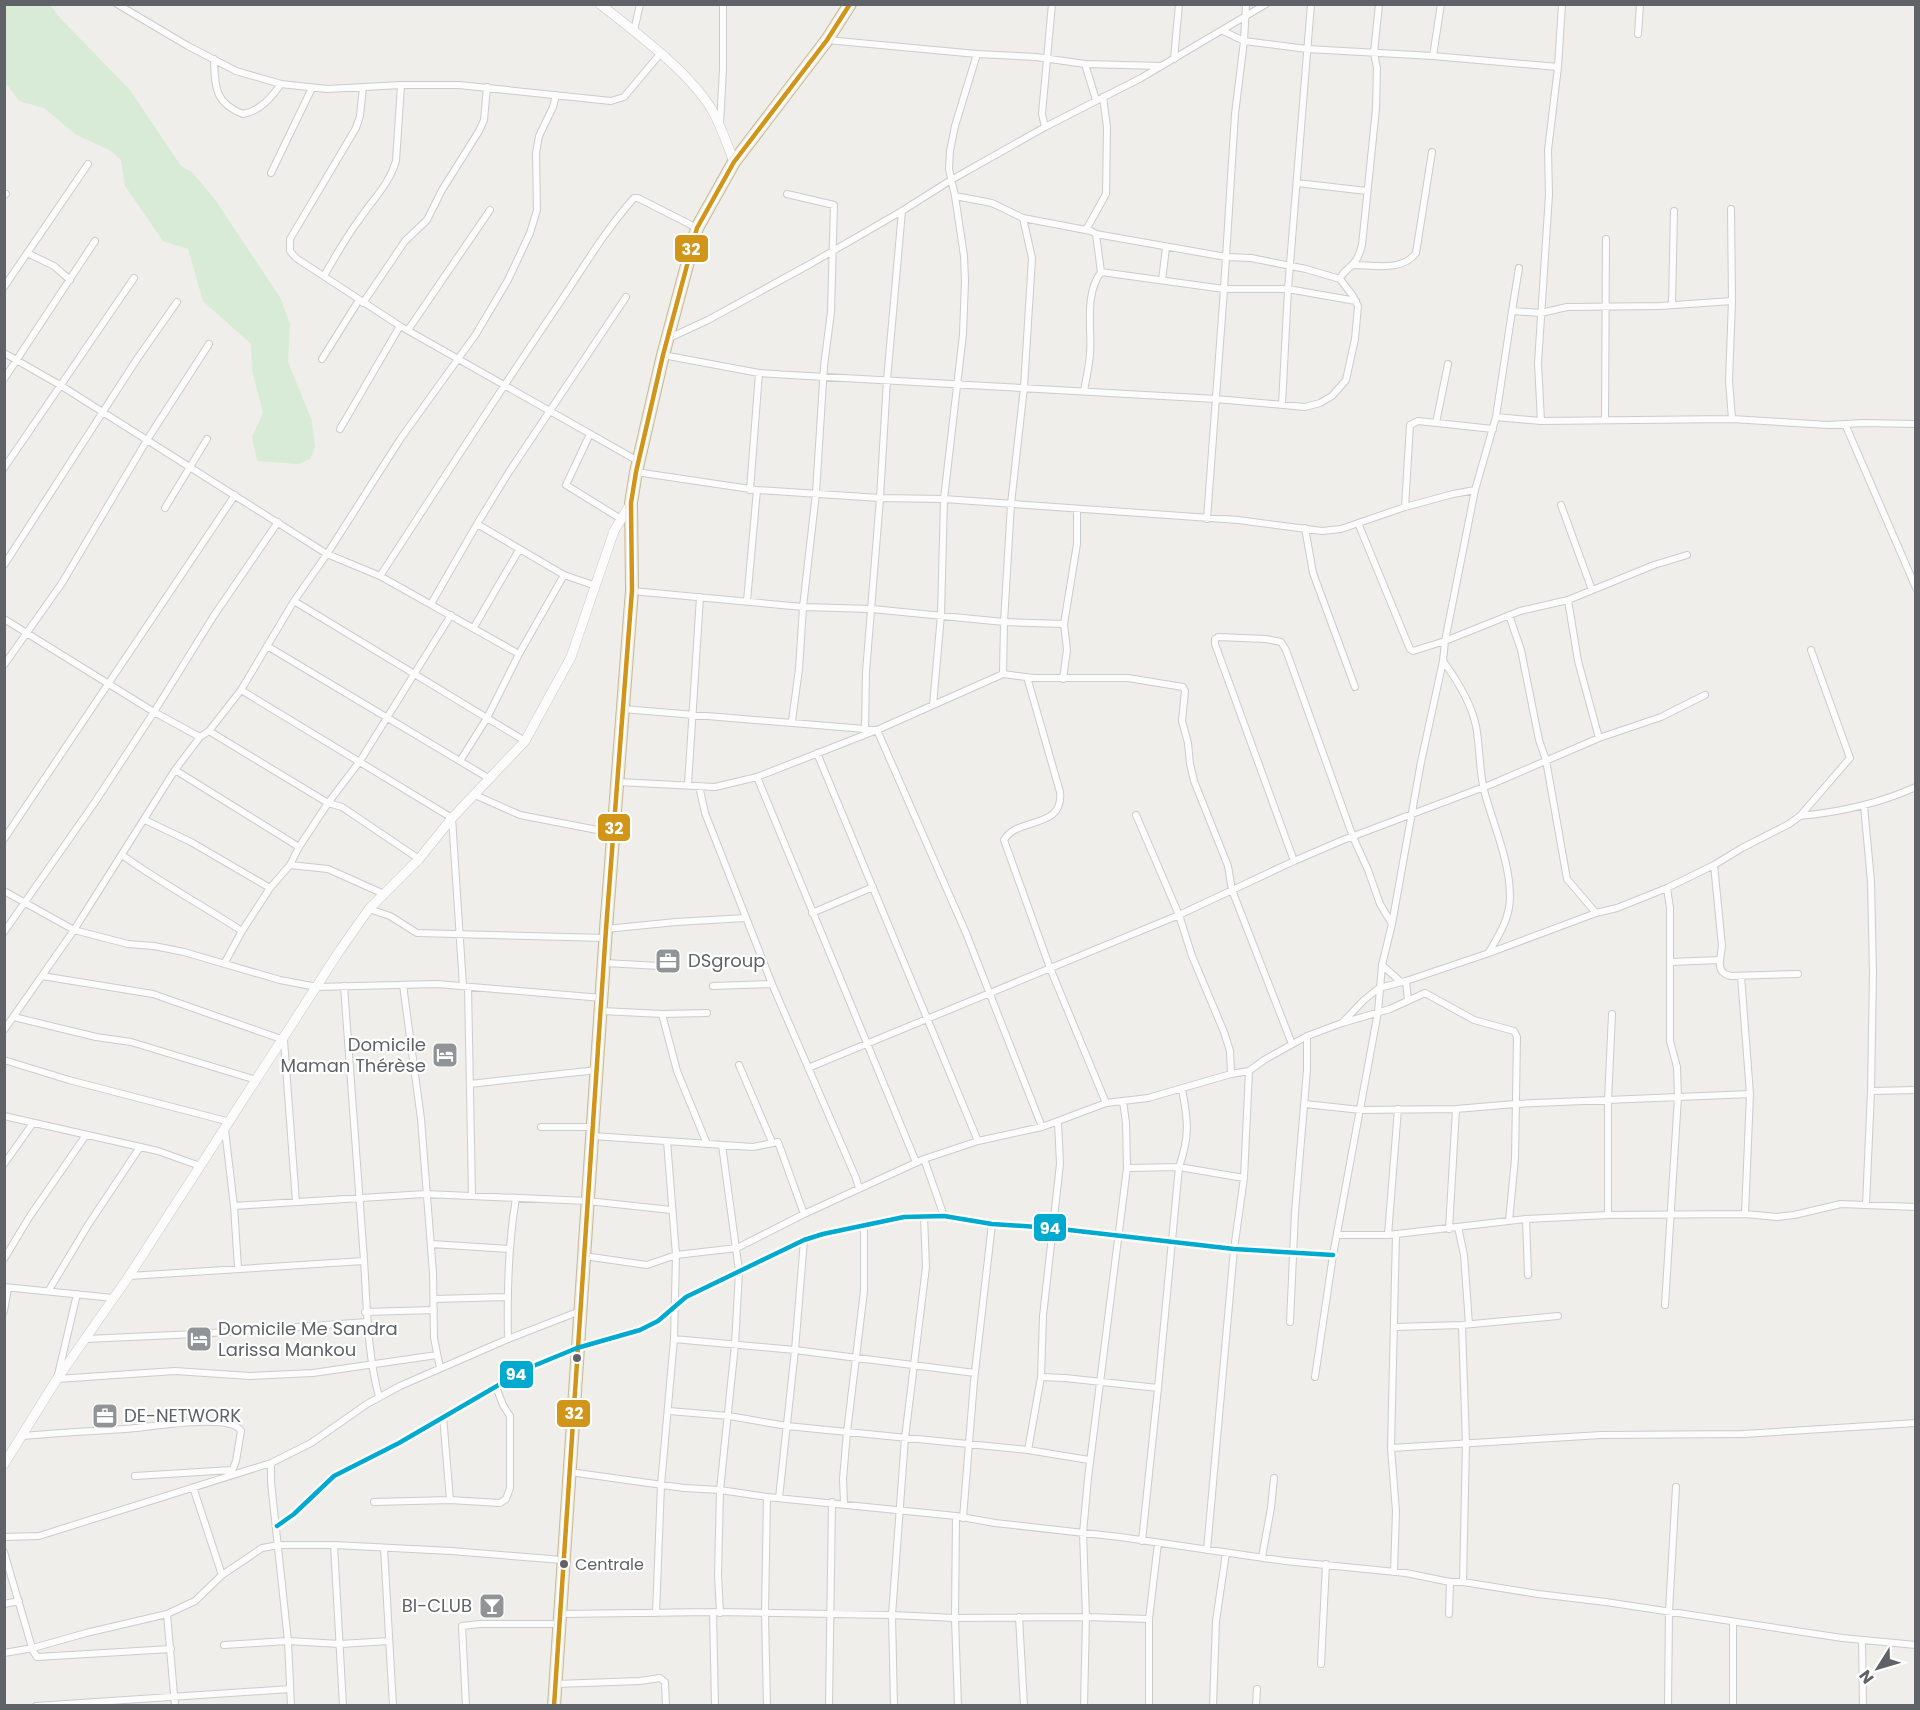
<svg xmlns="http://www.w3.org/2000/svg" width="1920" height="1710" viewBox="0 0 1920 1710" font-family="Poppins,sans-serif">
<rect width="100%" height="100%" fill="#efeeea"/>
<path fill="#d8ebd6" d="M5,4L50,5L61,19L130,90L181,166L192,172L216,201L281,299L290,324L288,362L312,421L315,447L310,459L298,464L257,461L252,437L263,413L252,370L251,344L203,301L188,249L163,241L125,186L121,160L111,151L75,134L44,108L19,101L5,82Z"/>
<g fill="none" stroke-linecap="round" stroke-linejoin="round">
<g stroke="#cbcccc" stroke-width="8">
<path id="street" d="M117,4L188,46L236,71L281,84L327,89L401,85H459L611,101L624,97L660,54
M1246,4L1244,41L1235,114L1224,289H1288L1356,301
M634,31L640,4
M1223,31L1244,41L1307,49L1433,56L1558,67
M1638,34L1640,4
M827,40L977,54L1036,57L1085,64L1161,66
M1433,56L1441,4
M214,59C215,86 214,103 243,114C260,111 271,98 281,84
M1174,59L1179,4
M1085,64L1096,100
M363,87L360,116L356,128L290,239V251L296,258L400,326L638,461
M720,125L723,69V4
M1045,127L1042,114L1052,4
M271,173L312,88
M1297,183L1367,191
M787,194L834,205L831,312L824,366L816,493L803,607L799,669L792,721
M4,195L6,194
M955,196L992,203L1023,218L1091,231L1096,234L1101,272L1224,289L1207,519
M1731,209L1732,301L1729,381L1732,419
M1086,230L1106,194L1107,127L1103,97
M1096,234L1226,257L1251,258L1306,269L1340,279
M27,253L54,266L70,280
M1353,265C1374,265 1402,272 1416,253L1432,152
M324,276C335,257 346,237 359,220C372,200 389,185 396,161L401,85
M1162,280L1166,248
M4,287L88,164
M363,303L405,241L427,220L442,190L479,131L484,120L487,87
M1672,305L1674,211
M1512,311L1519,268
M408,330L490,210
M667,339L708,320L812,263L902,211L951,180L1045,127L1141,78L1266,4
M4,353L60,385L327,554L380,576
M663,355L759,373L790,375L1216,399L1305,407L1320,403L1332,396L1346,380L1355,339L1358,306L1353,296L1340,279C1343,271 1348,270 1353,264C1359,258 1360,252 1362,245L1376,109L1377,68L1374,53L1379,4
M322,359L359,300
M4,379L95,241
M1084,391C1086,379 1089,367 1090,354C1092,328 1084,295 1101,272
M1282,405L1288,289L1311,4
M1496,417L1512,311L1541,313L1567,307L1660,306L1732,301
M1605,420L1606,239
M1541,421L1538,363L1549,195L1548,150L1558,67L1562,4
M1436,423L1448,364
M1845,424L1916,588
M340,429L400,326
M590,434L566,485L621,519
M4,468L134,278
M636,472L757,490L880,498L944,499L1238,520L1322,531L1341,529L1405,507L1453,494L1475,490L1496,417L1541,421L1732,419L1828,425L1863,423L1916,424
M750,490L759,373
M1561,505L1592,590
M1405,507L1410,425L1418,421L1493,429
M165,508L207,439
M1358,523L1410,649L1413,651L1445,641L1520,611L1568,600L1654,565L1687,555
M1305,528L1313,573L1355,687
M4,565L137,359L177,302
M564,575L477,524L509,472L626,297
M596,586L564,575L519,654L380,576C436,490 492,403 550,317C578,277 601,235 634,198H638L697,228
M632,591L803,607L872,609L1004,622L1064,624
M1568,600L1578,661L1599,738
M294,601L525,741
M747,601L757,490
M431,604L477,524
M1509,615L1521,650L1539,740L1546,760L1567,879L1596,913
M4,619L154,712L200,737
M474,627L519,550
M267,646L490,779
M1443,661C1457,680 1471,702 1476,726C1480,747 1479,769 1484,790C1493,825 1510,860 1510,897C1510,918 1499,935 1489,952
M4,665L62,583L147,440L209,344
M1003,674L1004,622L1011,504L1024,387L1032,258L1023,218
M1027,677L1060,792C1064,830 1018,816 1004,840L1050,968L1106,1103
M1063,679L1067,650L1064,624L1077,544V509
M241,690L452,818L463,986
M933,705L941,615L944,499L963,334L965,281L964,256L955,196L949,169L950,151L955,126L977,54
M623,709L877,730L966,933L1042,1127
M865,730L866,672L880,498L887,380L902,211
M209,731L328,803L342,807L419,859
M817,753L978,1141
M460,761L487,718L519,654
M175,770L299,847
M757,777L916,1162
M618,782L715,787L757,777L877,730L1003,674L1034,678H1128L1183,687L1185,691L1182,721L1188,743L1190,764L1194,781L1228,866L1232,890L1292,1044
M688,785L700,597
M699,786L705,813L772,984L856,1178L859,1189
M475,795L520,815L613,833
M1864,806L1871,881L1873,973L1871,1091L1866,1205
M1136,815L1179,915L1192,956L1224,1032L1230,1051L1231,1074
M1800,816C1841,812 1878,804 1916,787
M145,820L191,842L270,888
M4,839L235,495
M122,855C161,883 202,905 242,931
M1294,861L1215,644V639L1218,637L1266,639L1281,642L1286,650L1353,837L1368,870L1380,904L1392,924
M290,865L328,869L384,894
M4,891L74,930L128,944L154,946L184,952L280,980L317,987L437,984L602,998
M369,909L390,916L417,933L606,938
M812,913L873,887
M606,929L676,922L746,918
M4,932L95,802L154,712L213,617L278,522
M1720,960L1722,946L1714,865L1742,848L1789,824L1800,816L1850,758L1811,650
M1670,962L1720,960C1719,970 1722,974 1731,976L1798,974
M605,963L660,966
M224,964L242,931L270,888L290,865L299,847L328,803L360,761L451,615
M1382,965L1401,982
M42,976L153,994L284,1040L296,1202
M1741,976L1750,1094L1745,1214
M1406,981L1408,1000
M403,985L421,1119L433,1273L434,1338L440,1368
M344,986C350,1077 358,1169 364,1260C367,1306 367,1352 379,1397
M713,986L772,984
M468,987L472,1195
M602,1011L662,1014L707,1013
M662,1014L677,1071L707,1144
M14,1017L96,1037L131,1042L256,1080
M1342,1023L1364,1000L1379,988L1406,981L1489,953L1596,913L1617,908L1667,888L1714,865
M4,1030L74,930L175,770L200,737L209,731L241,690L294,601L327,554L401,438L476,334L508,280L530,233L537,210L536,153L539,136L553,107L556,95
M4,1060L69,1080L230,1122
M739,1065L772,1142
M808,1068L1179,915L1294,861L1343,840L1492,784L1599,738L1661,717L1705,695
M470,1084L597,1070
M1871,1091L1916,1090
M1305,1104L1361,1110L1456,1109L1515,1104L1750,1094
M4,1116L158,1151L200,1166
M541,1127H592
M225,1130L234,1206L238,1268
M593,1136L753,1147L778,1142L804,1214
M924,1159L944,1216
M4,1164L33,1123
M1127,1168L1179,1167L1244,1178
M234,1206L425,1194L588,1201L671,1210
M1608,1215V1101L1612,1014
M1526,1219L1528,1275
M1458,1227L1464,1255L1469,1324
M1449,1229L1456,1109
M1337,1235H1388L1526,1219L1608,1215L1745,1214L1777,1217L1794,1215L1841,1204L1916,1207
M1388,1235L1398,1109
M431,1244L509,1249
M584,1256L647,1265L676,1255L737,1248L804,1214L924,1159L978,1141L1042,1127L1106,1103L1148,1098L1231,1074L1249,1071L1264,1060L1307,1036L1342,1023L1390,1009L1425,993L1474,1020L1514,1031L1517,1037L1515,1159L1509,1221
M4,1259L30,1216L86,1135
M129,1276L364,1261
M4,1287L113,1298
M49,1290L88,1225L140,1147
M77,1294L57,1379L175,1371L250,1376L313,1373L437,1355
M434,1299L507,1297
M1665,1305L1678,1097L1677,1067L1670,1041V908L1667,888
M4,1311L8,1288
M365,1312L434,1310
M1290,1322L1295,1212L1307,1070V1036
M1462,1325L1466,1444L1463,1582
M1395,1327L1462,1325L1558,1316
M86,1339L196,1334L367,1322
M508,1339C507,1292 508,1245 516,1198
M674,1339L795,1350L975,1373
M1041,1377L1065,1378L1158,1388
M1315,1377L1333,1255L1378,1012L1382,965L1392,924L1421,762L1443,661L1445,641L1475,490
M669,1411L729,1416L787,1426L1028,1450L1089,1460
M443,1416L450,1500
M23,1436C57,1433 91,1431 125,1429C146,1428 231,1412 241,1431L236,1461L230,1476
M1391,1448L1601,1435L1743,1434L1916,1423
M1028,1450L1041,1377L1043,1316L1060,1164L1058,1122
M271,1463V1482L288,1641L291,1706
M570,1472L684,1488L720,1490L767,1497L956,1516L995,1523L1120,1537L1285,1561L1406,1573L1450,1582H1463L1538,1594L1606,1602L1842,1638L1916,1645
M135,1476L232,1470
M193,1487L222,1575
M779,1498L795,1350L804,1240
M374,1502L450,1500L500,1503L506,1499L510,1488V1416L503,1405L496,1387
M844,1504L843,1479L847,1432L864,1291V1226
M956,1516L955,1618L958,1706
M963,1518L974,1381L992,1224
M277,1526L294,1514L334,1476L399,1443L526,1369L577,1348L640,1330L658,1321L686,1297L804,1240L823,1234L904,1217L944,1216L992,1224L1052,1228L1234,1249L1333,1255
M4,1537L39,1536L271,1463L311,1443L367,1404L400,1386L508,1339L580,1311
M1142,1541L1158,1388L1179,1167C1190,1136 1188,1121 1182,1089
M334,1545L343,1706
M384,1548L393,1706
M1207,1550L1234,1249L1244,1178L1249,1071
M4,1552L33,1651L37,1657L171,1649
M1262,1557L1271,1508L1274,1478
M1394,1572L1396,1511L1391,1448L1396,1234
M4,1604L19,1601
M713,1612L715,1706
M656,1613L661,1485L674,1339L676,1255L667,1141
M720,1613L718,1575L720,1490L735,1345L739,1271L722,1145
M167,1614L175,1706
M561,1614L713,1612L892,1615L955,1618L1086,1617L1149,1619
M1449,1614L1450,1582
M1019,1617L1024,1706
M1862,1640L1863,1706
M224,1645L288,1641L340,1644L389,1641
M4,1653L33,1648L86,1633L167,1614L195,1601L222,1575L262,1548L279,1545H334L451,1551L562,1560
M1321,1664L1326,1564
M556,1684L640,1681L660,1678L665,1682L666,1706
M36,1706L290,1689
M466,1706L462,1626L480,1624H560
M767,1706L765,1614L767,1497
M829,1706L832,1502
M894,1706L892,1615L905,1438L926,1267L924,1216
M1084,1706L1086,1617L1083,1533L1088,1478L1127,1168L1126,1123L1123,1101
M1149,1706V1619L1158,1543
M1213,1706L1216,1621L1226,1553
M1256,1706L1257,1689
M1668,1706L1669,1611L1676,1487
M1733,1706V1622"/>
</g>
<g stroke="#cacacb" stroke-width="10">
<path id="secondary" d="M600,4C636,33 689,71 712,110C721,126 727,144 734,162
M4,1464L57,1379L129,1276L340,950L369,909L419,859L452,818L525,741L571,657L614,531L631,503"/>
</g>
<g stroke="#c8b996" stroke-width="14">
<path id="highway" d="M554,1706L606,929L632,590L631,503L636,472L663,355L697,228L734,162L827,40L850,4"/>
</g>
<use href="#street" stroke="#fdfcfc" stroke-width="6"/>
<use href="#secondary" stroke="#fdfcfc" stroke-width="9"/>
<use href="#highway" stroke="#f0ede3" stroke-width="12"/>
<g stroke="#fff" stroke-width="9">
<path id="bus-1" d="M554,1706L606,929L632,590L631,503L636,472L663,355L697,228L734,162L827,40L850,4"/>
</g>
<g stroke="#fff" stroke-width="9">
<path id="bus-2" d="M277,1526L294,1514L334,1476L399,1443L526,1369L577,1348L640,1330L658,1321L686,1297L804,1240L823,1234L904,1217L944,1216L992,1224L1052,1228L1234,1249L1333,1255"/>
</g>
<use href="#bus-1" stroke="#d1951a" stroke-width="4.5"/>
<use href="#bus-2" stroke="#00a9ce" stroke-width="4.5"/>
</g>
<defs>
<g id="office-square" transform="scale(1.35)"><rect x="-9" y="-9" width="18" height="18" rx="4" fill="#919496" stroke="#fff"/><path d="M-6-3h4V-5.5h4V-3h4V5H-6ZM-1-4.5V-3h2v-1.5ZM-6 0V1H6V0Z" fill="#fff"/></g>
<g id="hotel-square" transform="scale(1.35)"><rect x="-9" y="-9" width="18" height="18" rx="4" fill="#919496" stroke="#fff"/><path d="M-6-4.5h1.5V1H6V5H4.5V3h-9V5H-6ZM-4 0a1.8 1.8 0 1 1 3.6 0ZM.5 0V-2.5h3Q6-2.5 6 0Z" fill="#fff"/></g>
<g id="bar-square" transform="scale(1.35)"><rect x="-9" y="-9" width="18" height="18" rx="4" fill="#919496" stroke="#fff"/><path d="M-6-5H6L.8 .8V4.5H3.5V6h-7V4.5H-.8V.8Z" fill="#fff"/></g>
</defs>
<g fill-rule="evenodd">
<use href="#office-square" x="668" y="961"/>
<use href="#hotel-square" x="445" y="1055"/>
<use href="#hotel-square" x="199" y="1339"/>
<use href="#office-square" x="105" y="1416"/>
<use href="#bar-square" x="492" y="1606"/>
</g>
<g fill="#5f6368" stroke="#fff" stroke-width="2">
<circle cx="577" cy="1358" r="5"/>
<circle cx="564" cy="1564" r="5"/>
</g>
<g text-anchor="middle" stroke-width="4.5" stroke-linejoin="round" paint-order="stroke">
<g font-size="16" fill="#5f6368" stroke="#fff" text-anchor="start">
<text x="575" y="1570">Centrale</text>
</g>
<g font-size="18" fill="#5f6368" stroke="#fff" text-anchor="start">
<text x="688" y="967">DSgroup</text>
<text x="426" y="1051" text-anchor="end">Domicile<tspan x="426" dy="21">Maman Thérèse</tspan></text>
<text x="218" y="1335">Domicile Me Sandra<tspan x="218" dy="21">Larissa Mankou</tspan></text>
<text x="124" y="1422">DE-NETWORK</text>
<text x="472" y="1612" text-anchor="end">BI-CLUB</text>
</g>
</g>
<g stroke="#fff" stroke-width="2">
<rect x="674" y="234" width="35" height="29" rx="6" fill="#d1951a"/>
<rect x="597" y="813" width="34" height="29" rx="6" fill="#d1951a"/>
<rect x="1033" y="1213" width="34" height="29" rx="6" fill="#00a9ce"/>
<rect x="499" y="1360" width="35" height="29" rx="6" fill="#00a9ce"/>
<rect x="556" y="1399" width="35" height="29" rx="6" fill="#d1951a"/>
</g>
<g font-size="16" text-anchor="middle" font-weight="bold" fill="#fff">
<text x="691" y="255">32</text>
<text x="614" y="834">32</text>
<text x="1050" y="1234">94</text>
<text x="516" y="1380">94</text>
<text x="574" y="1419">32</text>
</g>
<rect width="1920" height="1710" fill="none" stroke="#5f6368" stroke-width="12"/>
<g transform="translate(1878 1668) rotate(233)" stroke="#ffffff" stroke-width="4.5" paint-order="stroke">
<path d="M0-4.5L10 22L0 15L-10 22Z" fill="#5f6368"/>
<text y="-9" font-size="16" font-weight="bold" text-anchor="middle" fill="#5f6368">N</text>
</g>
</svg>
